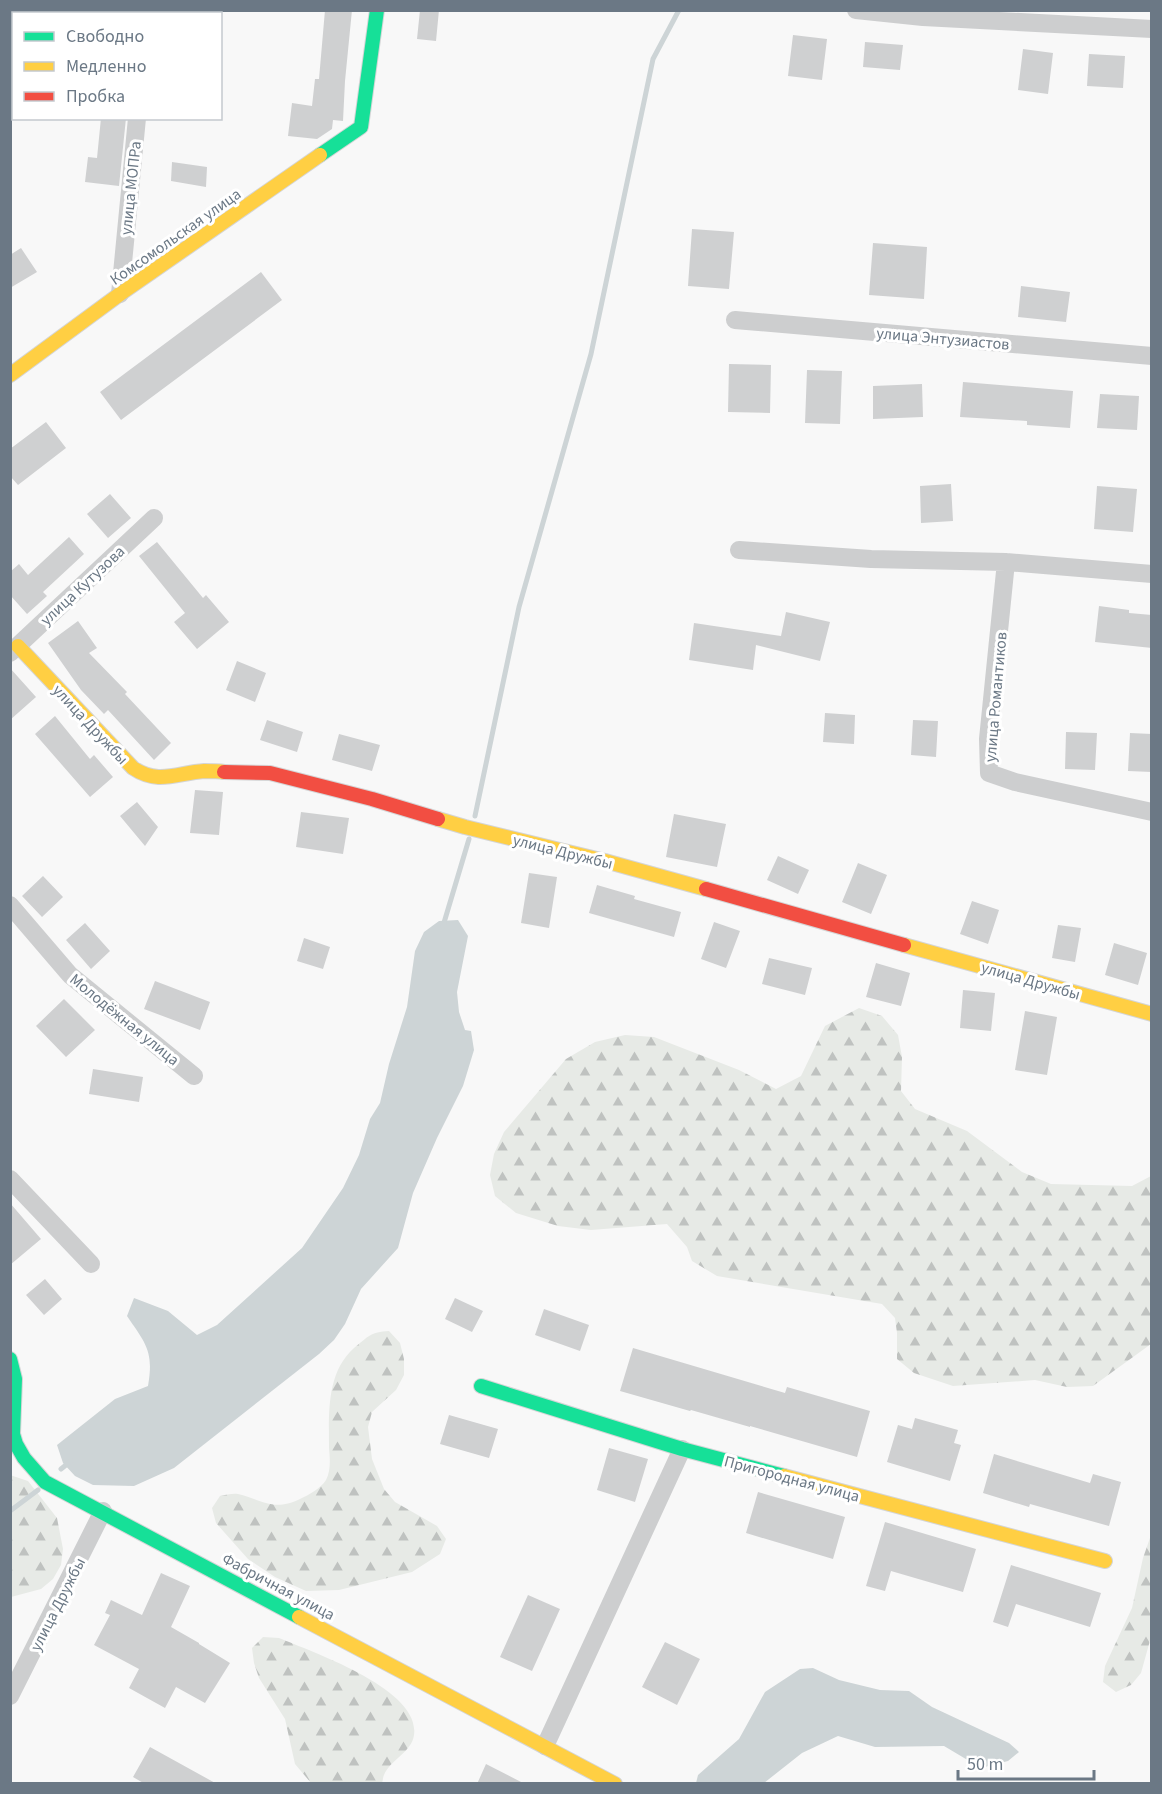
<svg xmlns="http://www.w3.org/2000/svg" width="1162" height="1794" viewBox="0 0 1162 1794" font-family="'Source Sans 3',sans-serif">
<defs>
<pattern id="forest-firs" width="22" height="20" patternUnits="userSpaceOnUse" patternTransform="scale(1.5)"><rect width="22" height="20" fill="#e7eae6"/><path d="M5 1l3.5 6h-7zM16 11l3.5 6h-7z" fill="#bfc2c0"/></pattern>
</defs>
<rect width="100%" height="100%" fill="#f8f8f8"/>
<path fill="url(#forest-firs)" d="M859,1008L882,1016L898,1035L902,1057L901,1091L915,1109L967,1131L1022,1172L1051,1184L1132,1186L1151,1176V1344L1093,1386L1067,1387L1035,1380L953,1386L914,1373L897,1359V1333L895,1318L882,1304L717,1276L692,1261L687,1247L667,1224L591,1230L558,1226L516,1213L495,1196L490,1175L494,1154L504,1132L566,1059L595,1042L625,1035L654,1037L739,1070L776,1089L801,1076L825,1026Z
M389,1331L400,1343L404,1359V1375L396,1390L372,1412L368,1427L372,1459L384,1489L395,1502L437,1526L446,1539L440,1554L412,1572L339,1590L306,1591L275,1577L248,1559L216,1523L212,1508L220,1496C226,1495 233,1493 238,1494C263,1500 273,1512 300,1499C309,1495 321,1488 326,1480C331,1471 330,1458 329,1448C329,1414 326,1373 354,1348C369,1336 370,1332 389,1331Z
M10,1475L28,1481L57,1518L63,1549L61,1565L53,1579L41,1589L11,1597Z
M1151,1535V1637L1141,1673L1131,1685L1116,1692L1103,1682L1105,1666L1132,1608L1143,1558Z
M263,1637L279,1638C312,1652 421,1689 414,1735C412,1752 390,1760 384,1775C383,1777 383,1780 382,1783H311L295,1764L285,1719L259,1678L254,1663L252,1648Z"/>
<path fill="#cdd4d6" d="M458,920L468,936L457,992L459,1012L465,1030L471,1031L474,1050L463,1086L437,1138L413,1193L398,1248L361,1289L345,1324L334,1340L319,1354L174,1468L134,1486L93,1485L75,1476L63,1463L57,1445L115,1399L148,1386C154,1351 146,1344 127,1316L134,1298L168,1311L197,1335L217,1325L302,1248L343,1188L359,1155L370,1119L380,1103L389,1064L407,1007L415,951L424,932L439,921Z
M813,1668L839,1680L880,1690L909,1691L932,1707L1009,1743L1019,1752L1008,1761L981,1768L944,1746L875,1747L838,1736L802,1753L764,1783H696L698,1775L739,1739L765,1692L800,1669Z"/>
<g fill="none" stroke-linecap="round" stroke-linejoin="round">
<path stroke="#cdd4d6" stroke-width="5" d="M475,816L519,607L591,354L653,59L679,10
M443,926L469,839
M61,1469L71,1461
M10,1511L38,1490"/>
</g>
<path fill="#cfd0d1" d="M325,10H352L345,81L343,121L333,120L332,129L317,139L288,136L292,103L312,106L315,79H319Z
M420,10H439L436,41L417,39Z
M793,35L827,39L822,80L788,76Z
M865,42L903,45L900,70L863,67Z
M1023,49L1053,53L1048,94L1018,90Z
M1089,54L1125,56L1123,88L1087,86Z
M101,118H126L119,186L85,182L88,157L97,158Z
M172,162L207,167L206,187L171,181Z
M692,229L734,232L729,289L688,286Z
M873,243L927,247L924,299L869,295Z
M21,248L37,272L10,288V255Z
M261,272L282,300L121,420L100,392Z
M1021,286L1070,292L1066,322L1018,317Z
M729,364L771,365L770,413L728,412Z
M807,370L842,371L840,424L805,423Z
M963,382L1073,391L1070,428L1027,425V421L960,417Z
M922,384L923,417L873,419V386Z
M1100,394L1139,396L1137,430L1097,428Z
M46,422L66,448L18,485L10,476V449Z
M951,484L953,521L921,523L920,486Z
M1097,486L1137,489L1133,532L1094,529Z
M110,494L131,518L108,538L87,514Z
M69,537L84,554L43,592L47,596L27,614L10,595V572L19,564L28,575Z
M157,542L203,598L206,595L229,622L197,649L174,622L185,613L139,556Z
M1099,606L1129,610V613L1152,615V648L1095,642Z
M786,612L830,622L820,661L756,645L753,670L689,660L694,623L781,636Z
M78,621L97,648L89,653L127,692L125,694L171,743L154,760L108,710L104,714L81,690L48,643Z
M237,661L266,673L255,702L226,690Z
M10,668L36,697L10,720Z
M825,713L855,715L854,744L823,742Z
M55,716L90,759L94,755L113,777L90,797L35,734Z
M267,720L303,732L297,752L260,740Z
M913,720L938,721L936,757L911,755Z
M1066,732L1097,733L1095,770L1065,769Z
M1130,733L1152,734V772L1128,771Z
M339,734L380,745L372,771L332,760Z
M195,790L223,792L219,835L190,833Z
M137,802L158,827L145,846L120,816Z
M301,812L349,818L343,854L296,847Z
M674,814L726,824L717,867L666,857Z
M778,856L809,870L798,894L767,880Z
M858,863L887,875L871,914L842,902Z
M529,873L557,877L549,928L521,923Z
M43,876L63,897L42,917L22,896Z
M597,885L635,896L634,899L681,912L674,937L589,913Z
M972,901L999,910L988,944L960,934Z
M714,922L740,931L726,968L701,959Z
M85,923L110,951L91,969L66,940Z
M1058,925L1081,928L1075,962L1052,958Z
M304,938L330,947L323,969L297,961Z
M1114,943L1147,953L1138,985L1105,975Z
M769,958L812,968L805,995L762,984Z
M876,963L910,973L901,1006L866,997Z
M155,981L210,1002L200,1030L144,1009Z
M963,990L995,993L991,1031L960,1028Z
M64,999L95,1030L66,1057L36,1026Z
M1025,1011L1057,1017L1047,1075L1015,1070Z
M93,1069L143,1077L139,1102L89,1094Z
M10,1203L41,1239L10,1265Z
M45,1279L62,1299L44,1315L26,1295Z
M455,1298L483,1311L472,1332L445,1319Z
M544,1309L589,1325L580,1351L535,1335Z
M633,1348L785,1393L787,1387L870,1411L857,1457L750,1426V1427L691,1410L690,1411L620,1391Z
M449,1415L498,1429L489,1458L440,1444Z
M915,1418L958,1430L954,1443L961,1445L950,1481L887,1462L898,1425L912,1429Z
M609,1448L648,1459L635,1502L597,1490Z
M994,1454L1090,1483L1093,1474L1121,1482L1109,1526L1030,1504L1029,1507L983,1493Z
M758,1492L845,1517L833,1559L746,1533Z
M885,1522L976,1549L963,1592L891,1571L885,1591L866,1586Z
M1011,1565L1101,1593L1090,1627L1016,1604L1008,1627L993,1622Z
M161,1573L190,1586L171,1627L199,1643V1644L230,1663L205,1703L176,1687L165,1708L129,1688L139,1669L94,1645L110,1615L105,1613L111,1600L142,1615Z
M528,1595L560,1609L532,1671L500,1657Z
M665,1642L700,1659L677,1705L642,1687Z
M150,1747L217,1784H145L133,1777Z
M486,1764L525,1784H477Z"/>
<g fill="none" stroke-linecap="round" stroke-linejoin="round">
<g stroke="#d4d5d6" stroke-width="16">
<path id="fast" d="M320,155L361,127L377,10
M10,1359L15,1379L13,1434L16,1444L24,1458L45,1482L299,1617
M481,1386L682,1449L784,1476"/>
</g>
<g stroke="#d4d5d6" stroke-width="16">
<path id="slow" d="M10,375L120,294L320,155
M18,646L133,768C158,785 177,773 204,771C211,771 218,771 224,772
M438,819L465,827L605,861L706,889
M904,945L1152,1014
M784,1476L1105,1561
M299,1617L615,1784"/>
</g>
<g stroke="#d4d5d6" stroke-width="16">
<path id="jam" d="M224,772L270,773L372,799L438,819
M706,889L904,945"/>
</g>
<path stroke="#cdcecf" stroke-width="18" d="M856,10L923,17L1152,29
M148,14V10
M120,294L137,118
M735,320L1152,356
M739,550L871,559L1006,562L1152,574
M1006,562L988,739L989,773L1015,782L1152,812
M10,653L154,518
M10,905L70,975L194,1076
M10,1179L91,1264
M10,1696L103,1511
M545,1746L682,1449"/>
<use href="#fast" stroke="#16e098" stroke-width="14"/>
<use href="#slow" stroke="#ffcf43" stroke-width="14"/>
<use href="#jam" stroke="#f24e42" stroke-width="14"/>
</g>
<g text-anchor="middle" stroke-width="6" stroke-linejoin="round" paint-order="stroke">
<g font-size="16" fill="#6b7885" stroke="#fff">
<text transform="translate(130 188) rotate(-84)" y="6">улица МОПРа</text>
<text transform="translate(175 236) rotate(-35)" y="6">Комсомольская улица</text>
<text transform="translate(943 338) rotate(5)" y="6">улица Энтузиастов</text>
<text transform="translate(82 585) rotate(-43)" y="6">улица Кутузова</text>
<text transform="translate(995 697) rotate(-85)" y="6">улица Романтиков</text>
<text transform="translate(91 724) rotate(47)" y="6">улица Дружбы</text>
<text transform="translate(563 851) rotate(14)" y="6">улица Дружбы</text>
<text transform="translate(1031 980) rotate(16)" y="6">улица Дружбы</text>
<text transform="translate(125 1019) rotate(39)" y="6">Молодёжная улица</text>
<text transform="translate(792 1478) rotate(15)" y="6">Пригородная улица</text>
<text transform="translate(279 1586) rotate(28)" y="6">Фабричная улица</text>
<text transform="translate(57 1604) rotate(-63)" y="6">улица Дружбы</text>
</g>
</g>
<rect width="1162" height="1794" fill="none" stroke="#6b7885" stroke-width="24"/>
<rect x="12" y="12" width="210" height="108" fill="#ffffff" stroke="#c4c9ce" stroke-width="1.5"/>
<rect x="24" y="32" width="30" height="9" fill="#16e098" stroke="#c4c9ce" stroke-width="1.5"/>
<text x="66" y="42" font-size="18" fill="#6b7885">Свободно</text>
<rect x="24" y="62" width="30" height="9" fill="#ffcf43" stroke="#c4c9ce" stroke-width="1.5"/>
<text x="66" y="72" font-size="18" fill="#6b7885">Медленно</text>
<rect x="24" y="92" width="30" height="9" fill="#f24e42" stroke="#c4c9ce" stroke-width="1.5"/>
<text x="66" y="102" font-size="18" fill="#6b7885">Пробка</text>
<path d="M958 1770v9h136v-9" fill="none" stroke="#6b7885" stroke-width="3"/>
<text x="967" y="1770" font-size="18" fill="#6b7885" stroke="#ffffff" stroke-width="4.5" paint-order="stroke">50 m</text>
</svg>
